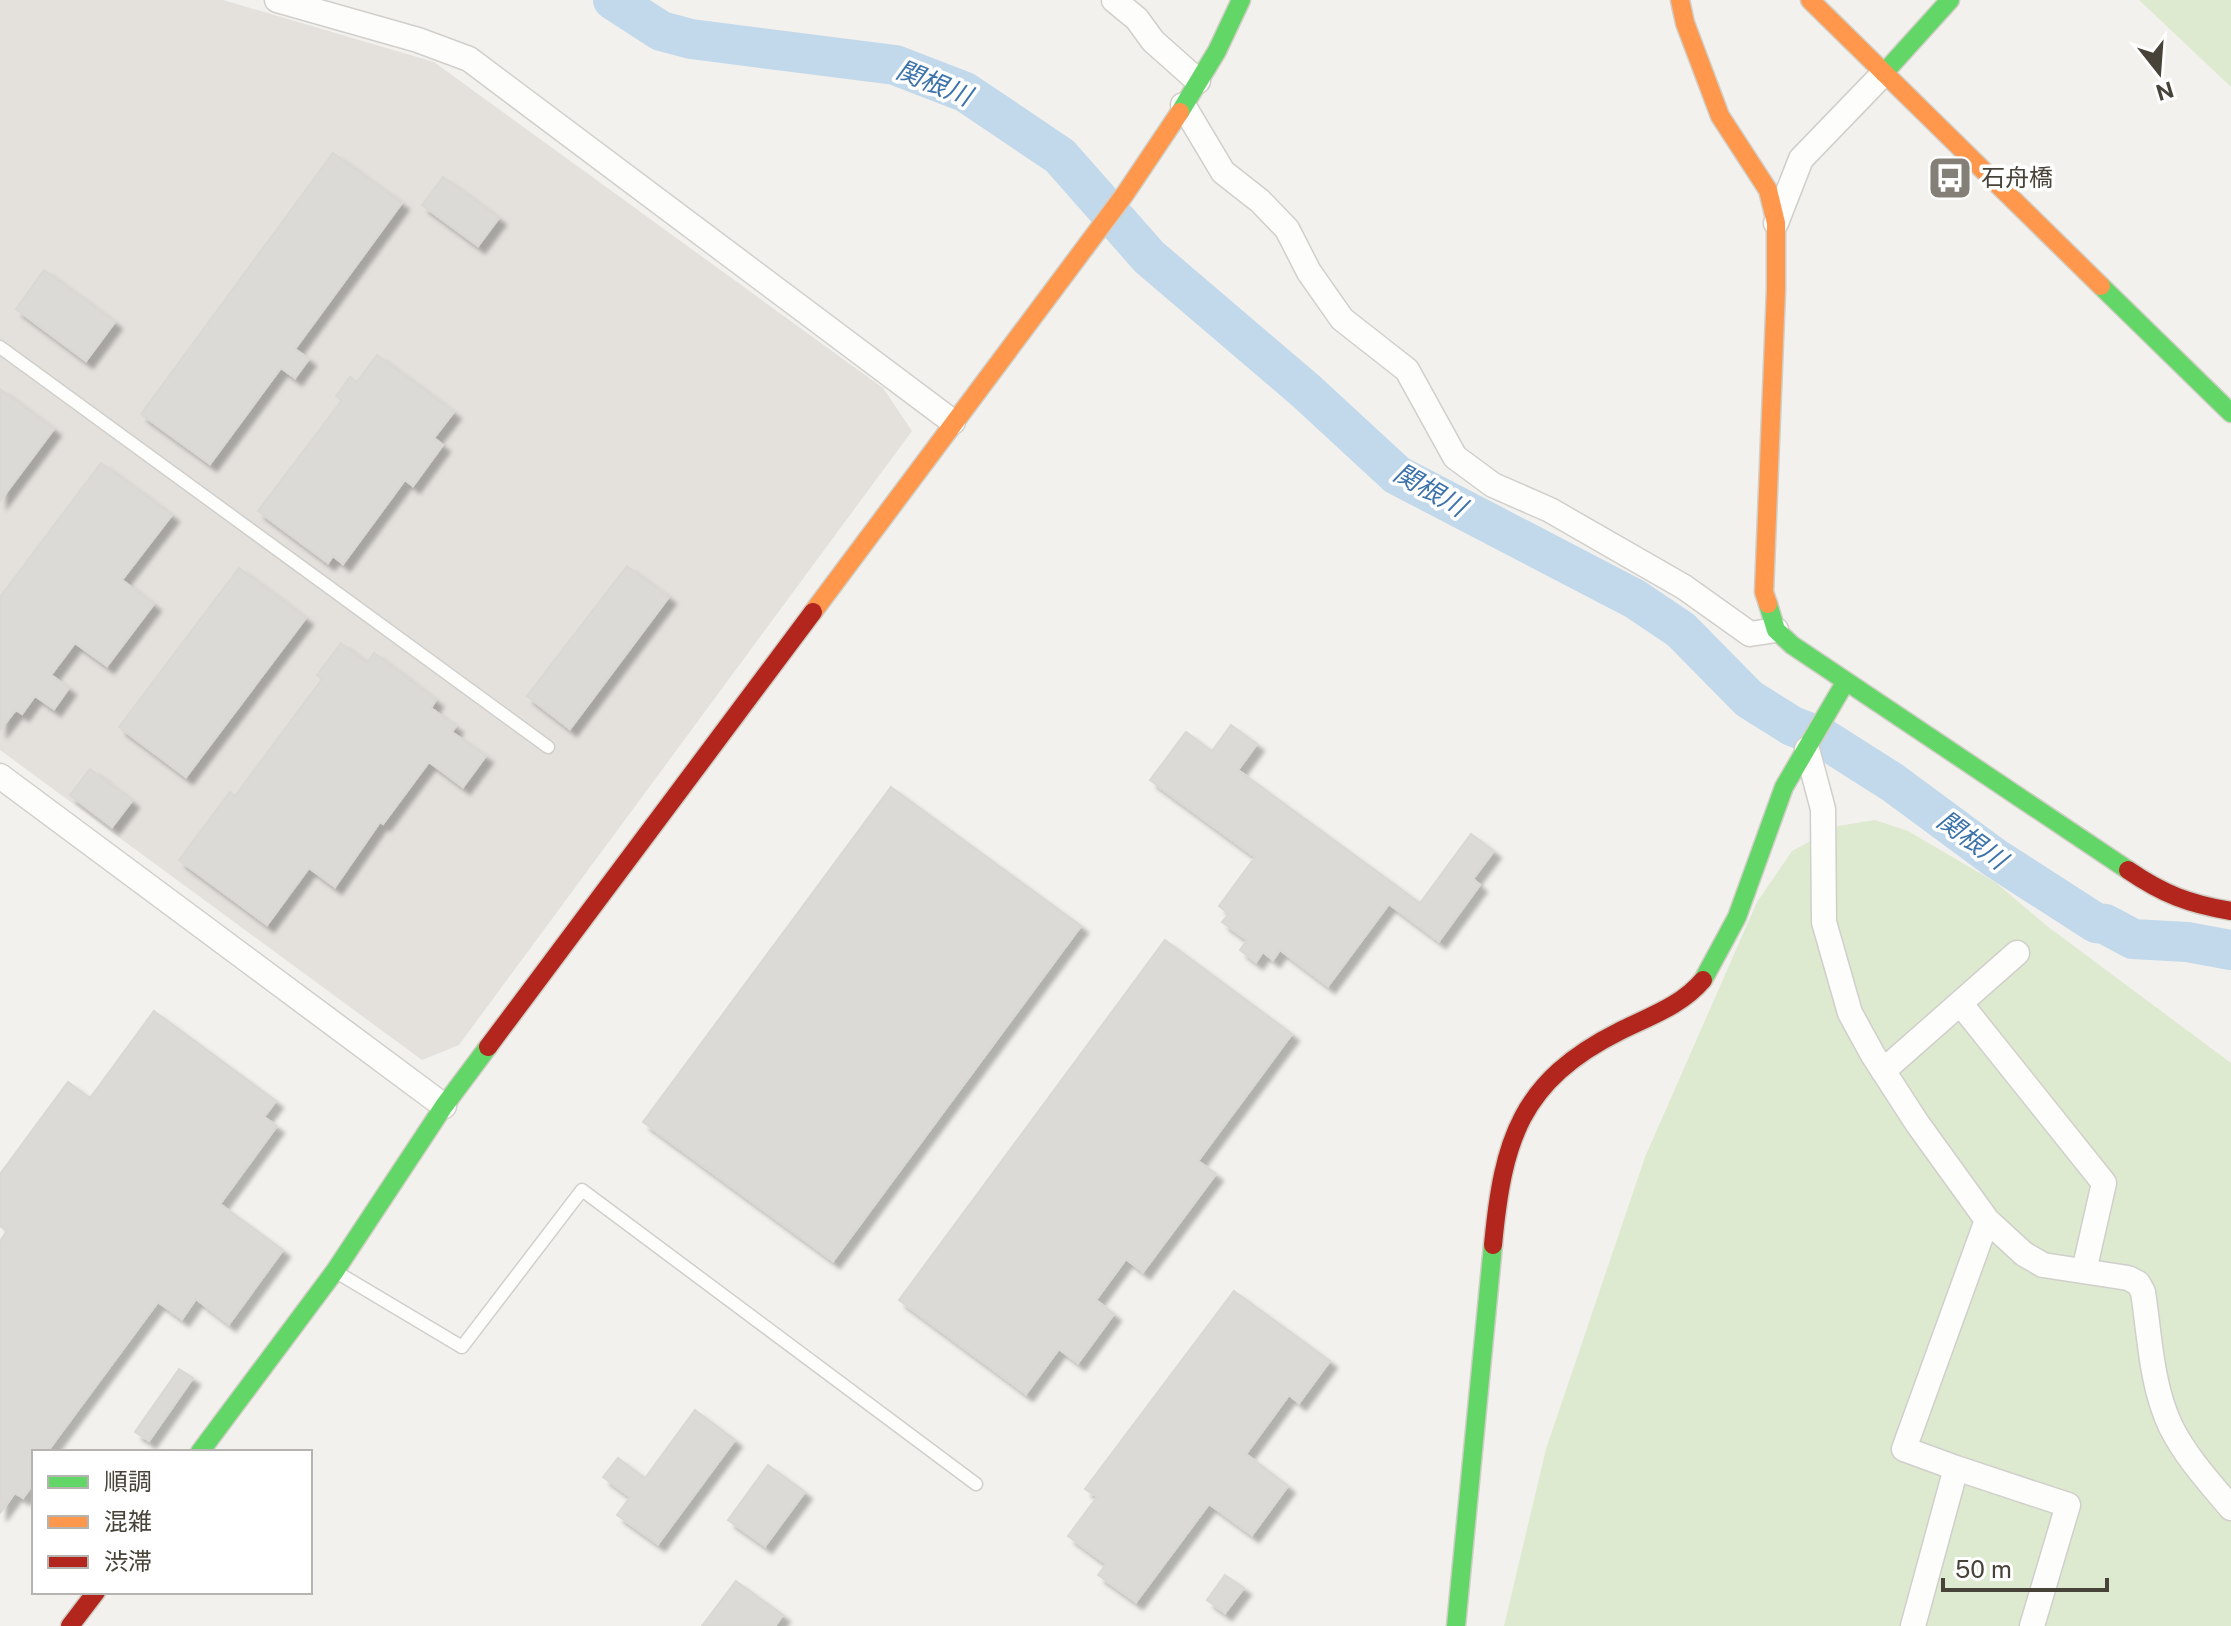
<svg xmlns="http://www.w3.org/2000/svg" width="2231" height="1626" viewBox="0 0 2231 1626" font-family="'Public Sans','Noto Sans JP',sans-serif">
<defs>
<filter id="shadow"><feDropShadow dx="7" dy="7" stdDeviation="2" flood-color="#0004"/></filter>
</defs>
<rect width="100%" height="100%" fill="#f2f1ed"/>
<path fill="#e4e1dd" d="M0,0H223L434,62L883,388L912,431L459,1045L422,1060L0,750Z"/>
<path fill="#deead0" d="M2139,0H2231V87Z
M1875,820L1908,831L1995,882L2047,926L2231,1063V1626H1504L1546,1449L1645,1157L1757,902L1792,851L1838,826Z"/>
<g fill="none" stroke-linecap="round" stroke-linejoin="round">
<path stroke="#c2d8eb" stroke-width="40" d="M613,0L661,31L691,39L895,65L965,92L1060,156L1149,257L1306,391L1397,475L1635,599L1681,630L1749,699L1792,726L1821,737L1892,782L1995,858L2096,923L2105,924L2133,939L2187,942L2231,950"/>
</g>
<path fill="#dcdad6" stroke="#dad8d3" stroke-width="2" filter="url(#shadow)" d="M333,153L402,203L295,349L309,359L295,378L281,368L210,464L141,414Z
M443,177L499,218L478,246L422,205Z
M44,270L115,322L86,361L16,309Z
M377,355L454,412L434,438L443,445L413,486L405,480L343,564L333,556L328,563L258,511L342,400L336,396L350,377L357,382Z
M0,389L54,429L0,501Z
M101,463L172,515L122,580L154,604L107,666L75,643L51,675L69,688L54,709L35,696L22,714L16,710L0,730V597Z
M627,566L669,597L570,729L527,696Z
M239,568L306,618L186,777L119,727Z
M341,643L367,663L374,653L436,700L431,708L456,726L452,732L486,756L463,787L429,762L383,824L380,822L335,887L309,868L267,925L179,860L230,792L235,796L322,679L317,675Z
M1231,725L1257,744L1238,770L1420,903L1471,834L1494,851L1473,879L1480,885L1439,941L1389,904L1328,986L1280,950L1273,960L1263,952L1256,962L1240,950L1247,940L1222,922L1229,914L1219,906L1255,857L1150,780L1186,732L1212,751Z
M90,769L132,801L112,827L70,795Z
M891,787L1081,926L833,1261L643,1122Z
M1165,940L1292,1034L1198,1161L1216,1174L1143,1272L1126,1259L1096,1300L1114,1314L1078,1363L1059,1349L1026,1394L899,1300Z
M154,1011L276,1101L264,1117L277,1126L220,1204L283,1250L229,1324L196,1299L182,1319L158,1302L47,1452H34V1483L23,1498L15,1493L0,1513V1241L7,1231L0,1226V1174L68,1082L90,1098Z
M1234,1291L1330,1361L1299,1403L1289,1395L1246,1454L1288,1486L1252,1535L1209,1504L1136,1602L1098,1575L1106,1564L1068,1536L1097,1497L1085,1489Z
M179,1369L193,1378L149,1441L135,1432Z
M695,1410L735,1440L658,1544L617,1515L630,1497L603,1477L618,1458L645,1478Z
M768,1465L805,1492L765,1546L728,1520Z
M1225,1575L1244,1588L1225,1613L1207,1600Z
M736,1581L783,1615L775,1626H702Z"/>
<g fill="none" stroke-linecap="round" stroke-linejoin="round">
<g stroke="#d0cfcb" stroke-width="15">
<path id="lane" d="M0,347L548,747
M338,1273L462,1347L582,1190L976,1484"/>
</g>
<g stroke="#d0cfcb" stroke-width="27">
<path id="street" d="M277,0L418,40L469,59L953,422
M1114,0L1137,19L1153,41L1198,81
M1183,105L1223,172L1260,201L1287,229L1309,272L1342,319L1407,370L1455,457L1493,485L1550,510L1684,587L1750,634L1776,630
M1776,223L1801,159L1884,73
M1807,749L1823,809L1824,922L1850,1013L1873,1055L1917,1123L1987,1220L2024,1254L2043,1265L2128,1278L2138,1283L2143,1292C2150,1337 2151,1385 2171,1427C2186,1457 2210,1483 2231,1508
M0,776L444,1106
M1960,1003L2104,1183L2084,1271
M1883,1071L2017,953
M1956,1468L2068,1505L2032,1626
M1913,1626L1956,1468L1904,1449L1987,1220"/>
</g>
<g stroke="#d0cec5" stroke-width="21">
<path id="fast" d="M1884,73L1950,0
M1180,112L1217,51L1241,0
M2101,286L2231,413
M1768,604L1776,630L1792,645L2128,870
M1703,980L1737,917L1784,787L1846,681
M200,1452L335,1271L444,1106L488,1047
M1456,1626L1493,1245"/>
</g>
<g stroke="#d0cec5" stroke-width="21">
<path id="slow" d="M1680,0L1685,23L1720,116L1768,190L1776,223V290L1764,592L1768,604
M1810,0L2101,286
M813,612L1125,194L1180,112"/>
</g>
<g stroke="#d0cec5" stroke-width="21">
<path id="jam" d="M2128,870C2163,894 2189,904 2231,911
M488,1047L813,612
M1493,1245C1503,1140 1520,1081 1620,1031C1650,1016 1681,1006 1703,980
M70,1626L96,1592"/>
</g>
<use href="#lane" stroke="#fdfdfc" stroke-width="12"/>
<use href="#street" stroke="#fdfdfc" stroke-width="24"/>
<use href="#fast" stroke="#63d668" stroke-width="18"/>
<use href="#slow" stroke="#ff974d" stroke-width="18"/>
<use href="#jam" stroke="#b3261e" stroke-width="18"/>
</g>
<defs>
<g id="bus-square" transform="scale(2.3)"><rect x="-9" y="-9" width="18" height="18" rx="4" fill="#848078" stroke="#fff"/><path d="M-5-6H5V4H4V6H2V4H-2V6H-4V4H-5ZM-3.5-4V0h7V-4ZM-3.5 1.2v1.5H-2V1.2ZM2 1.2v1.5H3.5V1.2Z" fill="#fff"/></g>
</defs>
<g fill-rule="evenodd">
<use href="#bus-square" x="1950" y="178"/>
</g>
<g text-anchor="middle" stroke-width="7" stroke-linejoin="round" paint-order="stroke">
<g font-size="24" fill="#484339" stroke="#fff" text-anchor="start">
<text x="1981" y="186">石舟橋</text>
</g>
<g font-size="26" font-style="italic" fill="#3c73aa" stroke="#fff">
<text transform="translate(934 83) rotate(22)" y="9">関根川</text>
<text transform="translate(1430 490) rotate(30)" y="9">関根川</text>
<text transform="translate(1972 840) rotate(36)" y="9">関根川</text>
</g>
</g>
<rect x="32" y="1450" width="280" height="144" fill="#ffffff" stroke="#b6b4b0" stroke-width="2"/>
<rect x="48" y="1476" width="40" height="12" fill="#63d668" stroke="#b6b4b0" stroke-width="2"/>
<text x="104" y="1490" font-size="24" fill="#484339">順調</text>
<rect x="48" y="1516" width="40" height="12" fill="#ff974d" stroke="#b6b4b0" stroke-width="2"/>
<text x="104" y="1530" font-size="24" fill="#484339">混雑</text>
<rect x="48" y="1556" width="40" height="12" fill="#b3261e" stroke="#b6b4b0" stroke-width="2"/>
<text x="104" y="1570" font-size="24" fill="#484339">渋滞</text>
<g transform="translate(2159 72) rotate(163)" stroke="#ffffff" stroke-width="6" paint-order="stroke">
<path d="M0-6L14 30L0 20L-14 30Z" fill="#484339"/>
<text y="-12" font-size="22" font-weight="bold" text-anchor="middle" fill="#484339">N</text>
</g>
<path d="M1943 1578v12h164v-12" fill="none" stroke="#484339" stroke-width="4"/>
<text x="1955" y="1578" font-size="24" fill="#484339" stroke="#ffffff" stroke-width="6" paint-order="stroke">50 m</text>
</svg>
